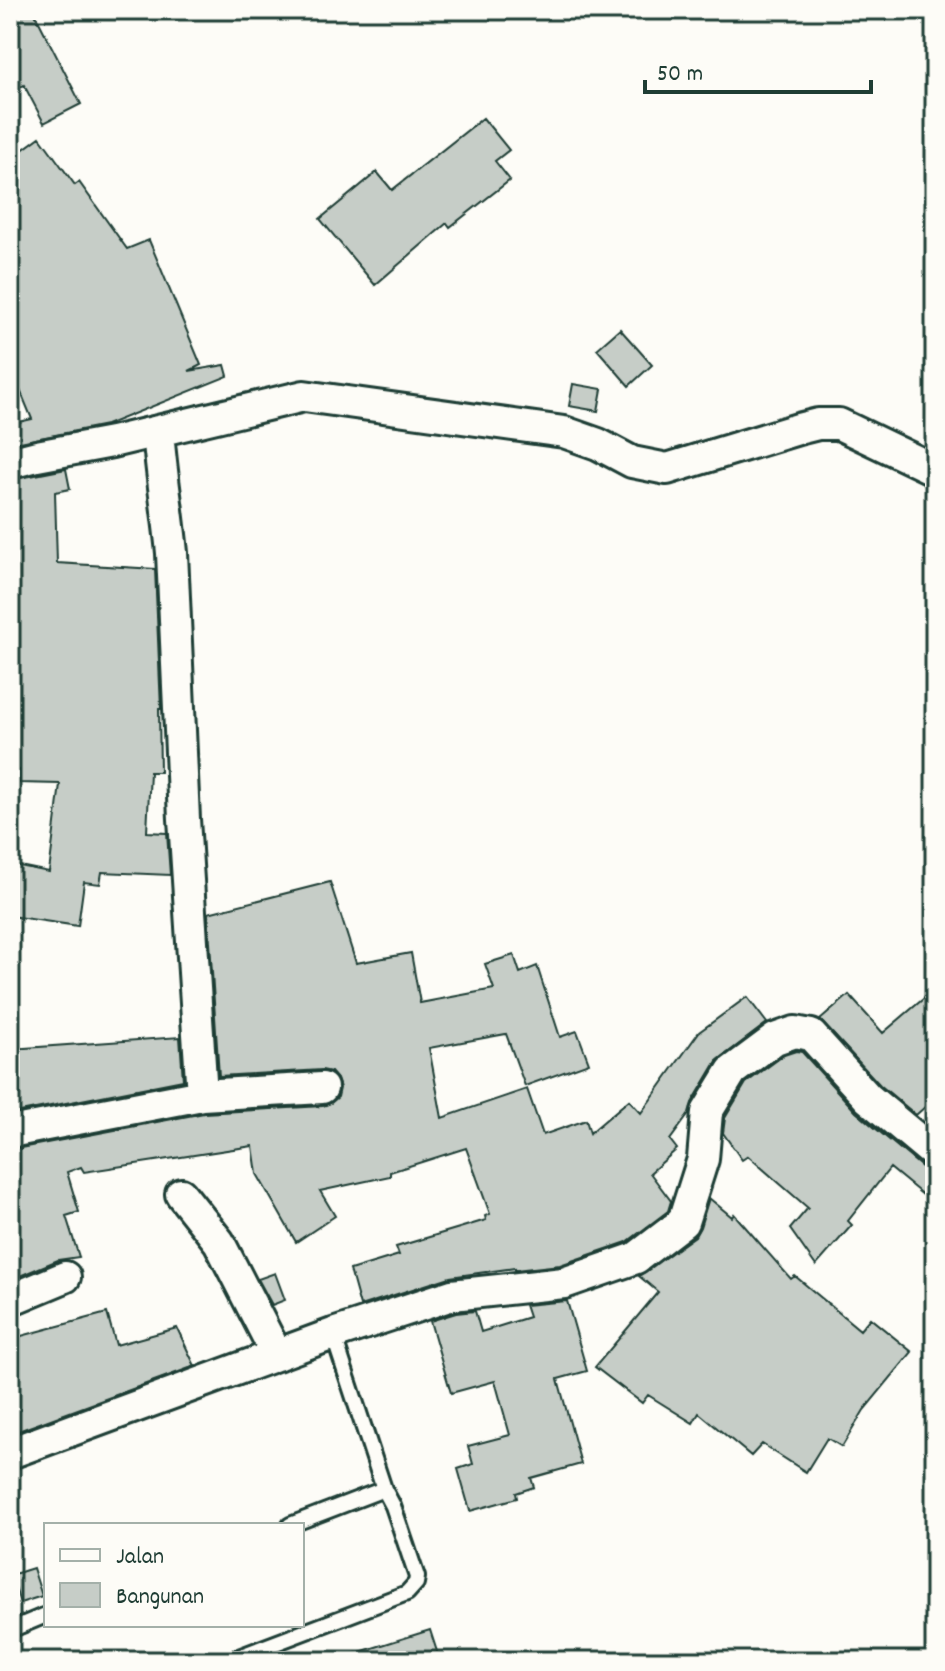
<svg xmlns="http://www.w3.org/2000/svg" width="945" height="1671" viewBox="0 0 945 1671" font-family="Dekko,sans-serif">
<rect width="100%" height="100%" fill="#fdfcf7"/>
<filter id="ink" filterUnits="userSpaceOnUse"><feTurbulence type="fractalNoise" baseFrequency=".0125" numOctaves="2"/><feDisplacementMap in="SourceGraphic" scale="16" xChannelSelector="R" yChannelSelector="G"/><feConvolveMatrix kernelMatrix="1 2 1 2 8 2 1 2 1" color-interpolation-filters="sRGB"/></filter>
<g filter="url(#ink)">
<path fill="#c6cdc7" stroke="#1f3d34" stroke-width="2" d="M10,10H33L81,104L44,123L24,85L10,92Z
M483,118L509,150L495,161L510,180L450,227L447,223L375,285L320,219L377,172L392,190Z
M40,137L75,185L79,182L127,249L149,240L201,365L189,371L225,365L228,376L106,425L10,444V424L32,419L10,366V159Z
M620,329L652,365L629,386L597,349Z
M573,384L602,389L598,411L569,406Z
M66,469L70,489L55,492L57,563L155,569L161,709H159L160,772H150L147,832L167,833L170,875L102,872L100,884L84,882L78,926L10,916V864L49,872L60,784L19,783V770L10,769V706L17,641H10V588L13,587L10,480Z
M330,882L356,963L411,953L420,1003L494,989L485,964L514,955L520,973L537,966L560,1037L577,1031L589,1063L525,1086L506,1034L429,1048L442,1118L527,1089L543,1135L586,1120L590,1133L629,1100L641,1113L699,1032L747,997L767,1023L717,1061L692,1103L689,1114L670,1140L677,1149L650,1173L671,1201L668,1211L627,1242L560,1265L515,1270V1268L450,1277L360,1306L350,1270L399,1255L396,1247L486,1220L485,1216L490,1214L466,1148L390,1172V1176L320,1191L335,1216L296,1242L257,1174L253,1146L84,1172L81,1167L67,1172L79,1212L66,1216L79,1257L58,1260L10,1280V1150L204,1113L323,1106L331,1103L338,1097L340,1088L337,1079L331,1072L322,1070L219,1076L208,913Z
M935,989V1098L916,1115L880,1085L820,1020L849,995L883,1033Z
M180,1037L183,1080L10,1114V1086L14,1085L11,1049Z
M796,1051L802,1052L856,1112L923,1168L935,1172V1205L890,1168L848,1221L852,1225L816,1266L790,1229L808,1208L748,1156L742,1160L723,1133L725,1118L746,1083L784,1055Z
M709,1198L732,1217L734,1214L791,1279L795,1276L860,1330L870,1318L912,1352L864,1410L842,1447L827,1438L806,1472L762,1444L751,1456L699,1413L693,1423L648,1395L642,1403L595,1367L658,1292L639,1276L695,1236L700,1227Z
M275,1273L285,1300L272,1305L258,1279Z
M567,1301L587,1371L558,1379L581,1464L531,1478L534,1487L516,1493L517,1498L470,1511L458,1469L473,1464L468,1446L510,1435L495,1381L451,1393L430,1321L456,1313L475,1311L481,1332L529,1317L525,1305Z
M107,1313L116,1345L177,1328L195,1366L10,1434V1339Z
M33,1568L42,1596L20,1603L11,1575Z
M430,1630L440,1661H348L347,1656Z"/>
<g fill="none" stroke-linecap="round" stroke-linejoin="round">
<g stroke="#1f3d34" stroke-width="20">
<path id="service" d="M333,1334L384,1489
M10,1630L46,1615
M228,1661L407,1593L416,1583L417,1577L393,1506L384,1489L290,1525"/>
</g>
<g stroke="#1f3d34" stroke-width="36">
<path id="minor" d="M158,431C161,472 168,512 172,553L184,819L202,1095
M10,463L37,456L112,442L304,396L564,432L598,444L632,462L667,469L798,429L818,424H839L935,470
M10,1132L202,1095L322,1088
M181,1194L219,1242L277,1355
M10,1300L65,1277
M10,1453L333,1334L452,1295L564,1283L636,1258L683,1222L703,1159L707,1112L732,1071L775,1039L795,1032L811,1035L868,1098L935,1154"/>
</g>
<use href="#service" stroke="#fdfcf7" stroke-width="14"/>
<use href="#minor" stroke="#fdfcf7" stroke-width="30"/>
</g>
</g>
<rect width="945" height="1671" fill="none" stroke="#fdfcf7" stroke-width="40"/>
<rect x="20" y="20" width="905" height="1631" fill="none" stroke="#1f3d34" stroke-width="3" filter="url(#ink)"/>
<rect x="44" y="1523" width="260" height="104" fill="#fdfcf7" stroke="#a4b0a9" stroke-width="2"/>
<rect x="60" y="1549" width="40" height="12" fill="#fdfcf7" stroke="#a4b0a9" stroke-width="2"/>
<text x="116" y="1563" font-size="24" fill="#1f3d34">Jalan</text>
<rect x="60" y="1583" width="40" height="24" fill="#c6cdc7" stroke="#a4b0a9" stroke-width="2"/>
<text x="116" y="1603" font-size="24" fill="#1f3d34">Bangunan</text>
<path d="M645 80v12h226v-12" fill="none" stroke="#1f3d34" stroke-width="4"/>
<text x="657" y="80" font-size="24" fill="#1f3d34" stroke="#fdfcf7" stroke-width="6" paint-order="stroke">50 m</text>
</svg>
